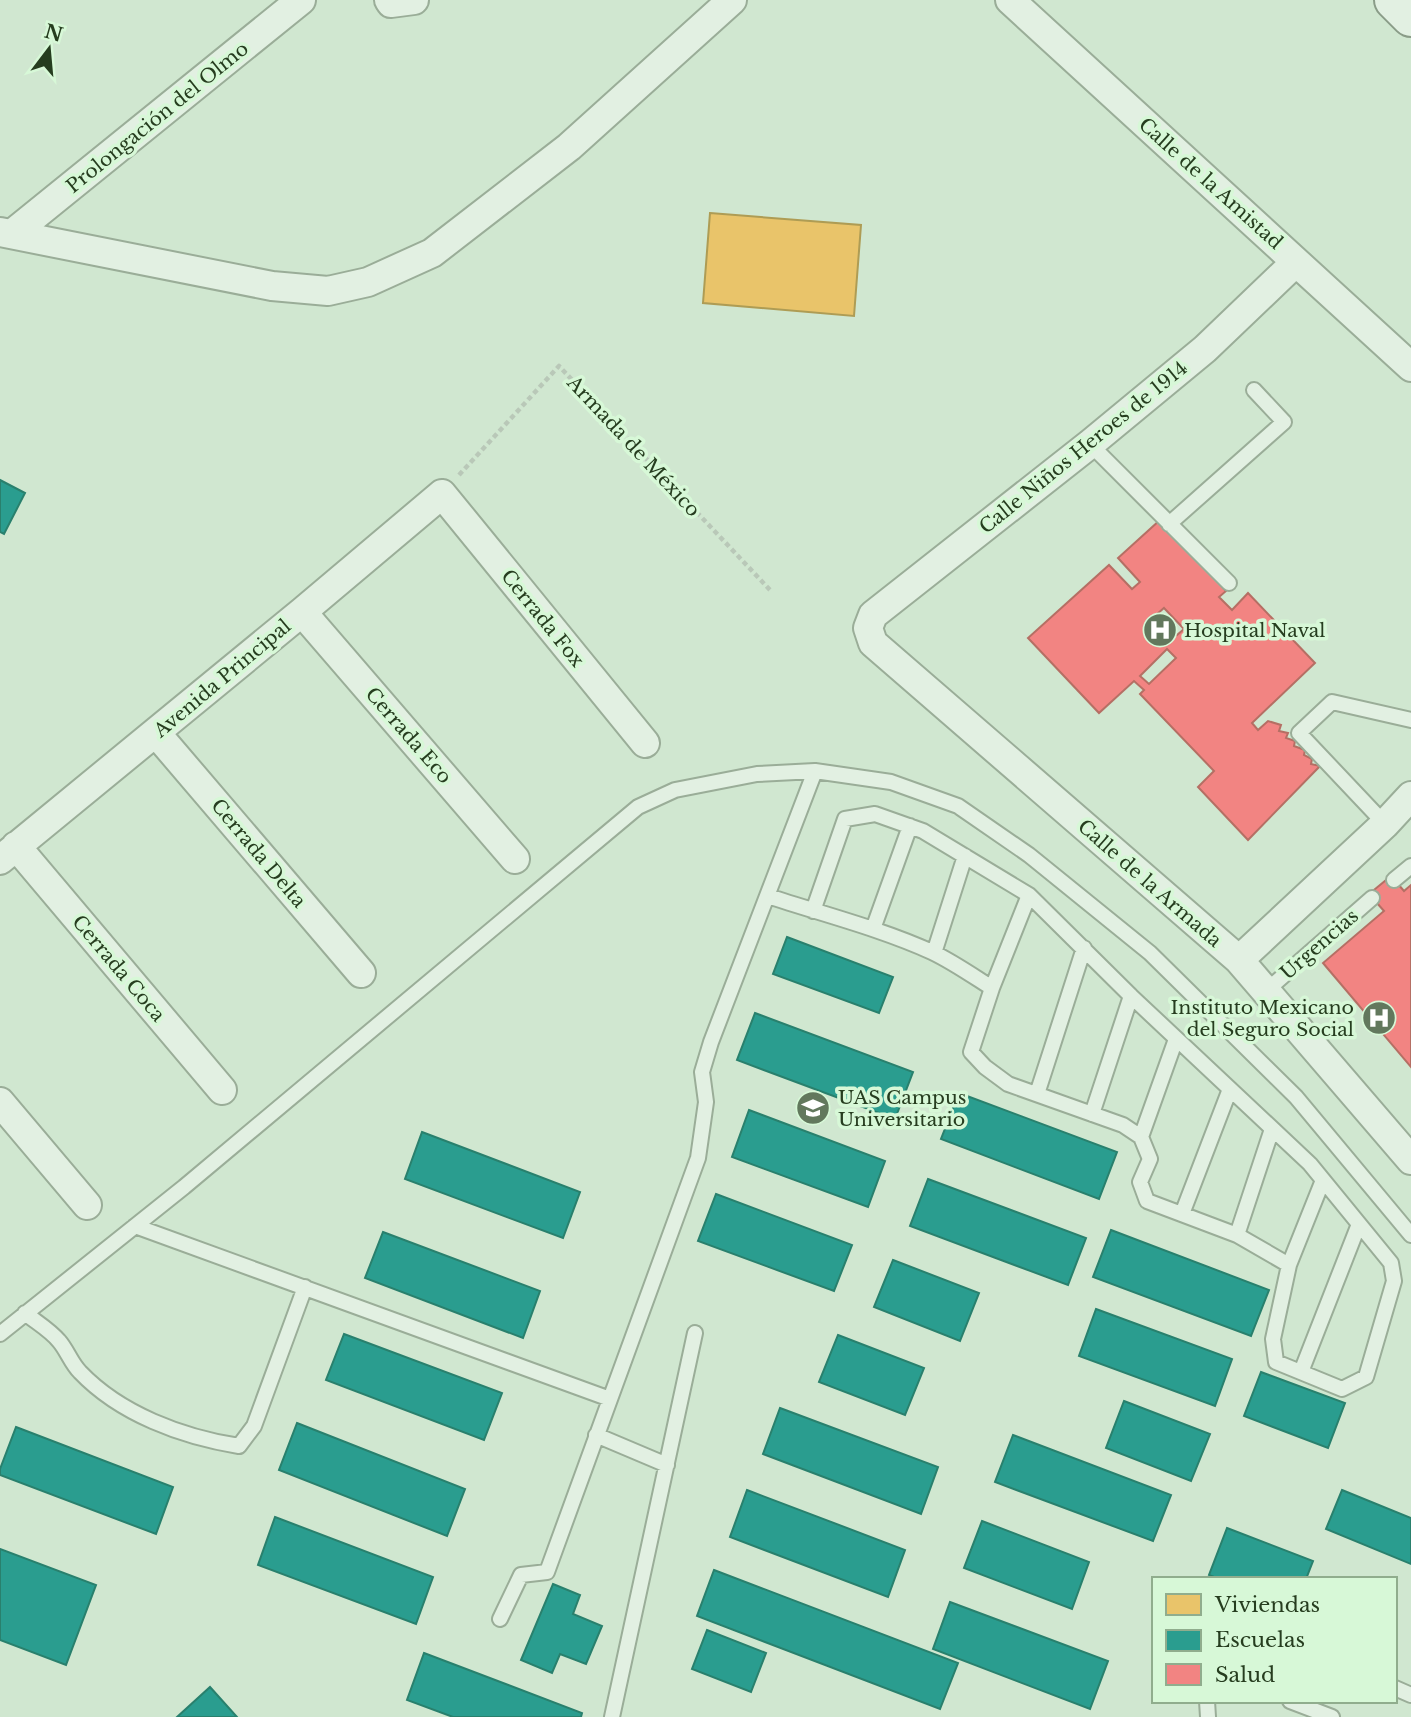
<svg xmlns="http://www.w3.org/2000/svg" width="1411" height="1717" viewBox="0 0 1411 1717" font-family="'Libre Baskerville',serif">
<rect width="100%" height="100%" fill="#d0e7d0"/>
<path fill="#e9c46a" stroke="#ae9c54" stroke-width="2" d="M710,213L861,225L854,316L703,303Z"/>
<path fill="#2a9d8f" stroke="#29806d" stroke-width="2" d="M0,480L25,493L4,534L0,532Z
M787,937L893,977L879,1013L773,974Z
M755,1013L913,1072L895,1119L737,1060Z
M959,1093L1117,1152L1099,1199L941,1139Z
M749,1110L885,1161L868,1207L732,1157Z
M422,1132L580,1192L563,1238L405,1179Z
M928,1179L1086,1238L1068,1285L910,1226Z
M716,1194L852,1245L834,1291L698,1241Z
M1111,1230L1269,1290L1251,1336L1093,1277Z
M383,1232L540,1291L523,1338L365,1278Z
M893,1260L979,1293L960,1341L874,1307Z
M1096,1309L1232,1359L1215,1406L1079,1356Z
M344,1334L502,1393L484,1440L326,1380Z
M838,1335L924,1368L905,1415L819,1382Z
M1261,1372L1345,1403L1328,1448L1244,1416Z
M1124,1401L1210,1434L1191,1481L1106,1448Z
M780,1408L938,1467L921,1514L763,1454Z
M297,1423L465,1489L447,1536L279,1470Z
M16,1427L173,1487L156,1534L0,1475V1469Z
M1013,1435L1171,1495L1153,1541L995,1482Z
M747,1490L905,1550L888,1597L730,1537Z
M1342,1490L1411,1518V1564L1326,1529Z
M275,1517L433,1577L416,1624L258,1565Z
M982,1521L1089,1562L1072,1609L964,1568Z
M1227,1528L1313,1561L1306,1579H1219L1209,1575Z
M0,1549L96,1585L66,1665L0,1640Z
M714,1570L958,1663L940,1709L697,1616Z
M553,1584L580,1595L573,1614L602,1626L586,1664L560,1654L552,1673L521,1660Z
M950,1602L1108,1661L1090,1709L933,1649Z
M707,1630L766,1653L751,1692L692,1669Z
M424,1653L582,1713L581,1717H453L407,1700Z
M210,1687L237,1717H177Z"/>
<path fill="#f28482" stroke="#b56f64" stroke-width="2" fill-rule="evenodd" d="M1160,520L1226,591L1219,597L1232,610L1248,593L1315,663L1252,723L1258,730L1268,721L1281,725L1279,731L1288,733L1286,738L1295,741L1294,746L1305,750L1304,755L1312,759L1311,764L1320,766L1248,840L1198,787L1214,771L1140,694L1144,690L1134,681L1099,713L1028,638L1109,565L1132,589L1140,582L1118,558ZM1164,608L1184,629L1177,635L1157,614ZM1167,649L1176,658L1149,684L1140,676Z
M1391,876L1404,891L1411,885V1067L1323,963L1384,911L1369,894Z"/>
<g fill="none" stroke-linecap="round" stroke-linejoin="round">
<g stroke="#9aad98" stroke-width="18">
<path id="service" d="M1090,444L1229,583
M1169,524L1284,422L1254,390
M1385,824L1299,733L1332,702L1411,720
M1394,880L1411,866
M768,896C822,914 879,928 932,952C953,962 973,976 992,988L971,1052L985,1067L1008,1084L1123,1125L1141,1137L1150,1159L1140,1182L1147,1201L1237,1235L1289,1265L1273,1339L1276,1362L1342,1389L1366,1377L1394,1281L1391,1263L1310,1164L1131,996L1029,895L923,831L875,814L845,819L813,911
M873,929L910,826
M934,953L965,856
M992,988L1029,895
M1266,991L1372,898
M1037,1094L1084,948
M1092,1114L1131,996
M1141,1137L1176,1039
M1182,1214L1230,1089
M135,1226L610,1399
M1237,1235L1272,1129
M1289,1265L1323,1180
M25,1313C36,1322 50,1330 59,1341C67,1350 71,1363 80,1372C120,1414 182,1437 239,1446L254,1426L305,1287
M0,1334L184,1187L638,807L675,790L757,774L815,771L891,782L958,806L1029,855L1150,953L1296,1097L1411,1235
M1301,1372L1359,1224
M596,1435L667,1465
M500,1619L521,1575L547,1572L698,1158L706,1102L702,1072L711,1042L815,771
M1395,1688L1411,1695
M1207,1701L1208,1717
M1290,1701L1332,1717
M612,1717L695,1333"/>
</g>
<g stroke="#9aad98" stroke-width="32">
<path id="minor" d="M389,0L391,3L414,0
M1010,0L1411,367
M0,232L272,286L328,291L368,282L432,253L569,147L732,0
M12,234L301,0
M1296,262L1205,349L1090,444L873,615L868,628L873,643L1239,960L1411,1160
M302,612L515,859
M156,733L361,973
M16,846L222,1090
M0,860L302,612L442,494L645,743
M1239,960L1385,824L1411,796
M0,1102L87,1205"/>
</g>
<g stroke="#8a9c88" stroke-width="42">
<path id="secondary" d="M1394,0L1411,17"/>
</g>
<path stroke="#b9c8b8" stroke-width="4.5" stroke-dasharray="5 3.5" stroke-linecap="butt" d="M459,475L559,366L771,591"/>
<use href="#service" stroke="#e2f0e2" stroke-width="14"/>
<use href="#minor" stroke="#e2f0e2" stroke-width="28"/>
<use href="#secondary" stroke="#e2f0e2" stroke-width="38"/>
</g>
<defs>
<g id="hospital-disc" transform="scale(1.75)"><circle r="9.5" fill="#62785d" stroke="#d7f8d7"/><path d="M-5-5h3v3.5h4V-5h3V5h-3V1.5h-4V5h-3Z" fill="#fff"/></g>
<g id="university-disc" transform="scale(1.75)"><circle r="9.5" fill="#62785d" stroke="#d7f8d7"/><path d="M0-5L7-2L0 1L-7-2ZM-4 1L0 2.5L4 1V4Q0 6-4 4Z" fill="#fff"/></g>
</defs>
<g fill-rule="evenodd">
<use href="#hospital-disc" x="1160" y="630"/>
<use href="#hospital-disc" x="1379" y="1018"/>
<use href="#university-disc" x="813" y="1108"/>
</g>
<g text-anchor="middle" stroke-width="7" stroke-linejoin="round" paint-order="stroke">
<g font-size="19" fill="#263d1f" stroke="#d7f8d7">
<text transform="translate(157 117) rotate(-39)" y="7">Prolongación del Olmo</text>
<text transform="translate(1211 183) rotate(42)" y="7">Calle de la Amistad</text>
<text transform="translate(634 446) rotate(47)" y="7">Armada de México</text>
<text transform="translate(1083 447) rotate(-39)" y="7">Calle Niños Heroes de 1914</text>
<text transform="translate(543 618) rotate(51)" y="7">Cerrada Fox</text>
<text transform="translate(222 678) rotate(-40)" y="7">Avenida Principal</text>
<text transform="translate(409 735) rotate(49)" y="7">Cerrada Eco</text>
<text transform="translate(259 853) rotate(50)" y="7">Cerrada Delta</text>
<text transform="translate(1150 883) rotate(41)" y="7">Calle de la Armada</text>
<text transform="translate(1319 944) rotate(-41)" y="7">Urgencias</text>
<text transform="translate(119 968) rotate(50)" y="7">Cerrada Coca</text>
</g>
<g font-size="19" fill="#263d1f" stroke="#d7f8d7" text-anchor="start">
<text x="1184" y="637">Hospital Naval</text>
<text x="1354" y="1014" text-anchor="end">Instituto Mexicano<tspan x="1354" dy="22">del Seguro Social</tspan></text>
<text x="838" y="1104">UAS Campus<tspan x="838" dy="22">Universitario</tspan></text>
</g>
</g>
<rect x="1152" y="1577" width="245" height="126" fill="#d7f8d7" stroke="#90ad8d" stroke-width="2"/>
<rect x="1166" y="1594" width="35" height="21" fill="#e9c46a" stroke="#90ad8d" stroke-width="2"/>
<text x="1215" y="1612" font-size="21" fill="#263d1f">Viviendas</text>
<rect x="1166" y="1630" width="35" height="21" fill="#2a9d8f" stroke="#90ad8d" stroke-width="2"/>
<text x="1215" y="1647" font-size="21" fill="#263d1f">Escuelas</text>
<rect x="1166" y="1664" width="35" height="21" fill="#f28482" stroke="#90ad8d" stroke-width="2"/>
<text x="1215" y="1682" font-size="21" fill="#263d1f">Salud</text>
<g transform="translate(49 49) rotate(16)" stroke="#d7f8d7" stroke-width="5" paint-order="stroke">
<path d="M0-5L12 26L0 18L-12 26Z" fill="#263d1f"/>
<text y="-10" font-size="19" font-weight="bold" text-anchor="middle" fill="#263d1f">N</text>
</g>
</svg>
